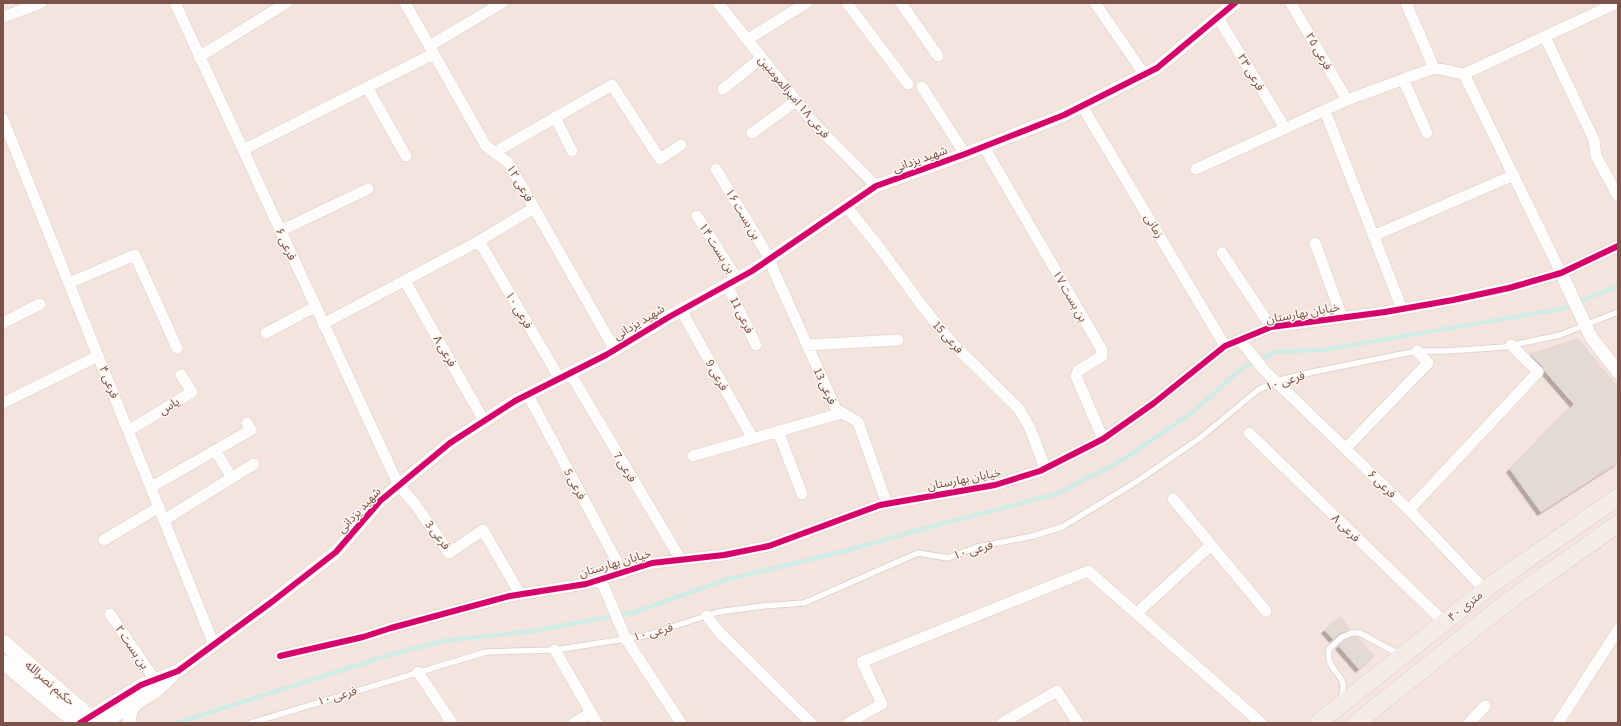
<svg xmlns="http://www.w3.org/2000/svg" width="1621" height="726" viewBox="0 0 1621 726" font-family="'Source Sans 3','Noto Sans Arabic',sans-serif">
<defs>
<filter id="shadow"><feDropShadow dx="-3.5" dy="3.5" stdDeviation="0" flood-color="#0004"/></filter>
</defs>
<rect width="100%" height="100%" fill="#f8f2ee"/>
<path fill="#f3e4dd" d="M3,3H1618V723H3Z"/>
<g fill="none" stroke-linecap="round" stroke-linejoin="round">
<path stroke="#cdece8" stroke-width="4" d="M177,723L389,655L443,641L533,631L635,612L725,580L841,552L915,531L1056,494L1121,461L1193,412L1241,369L1275,352L1323,350L1561,309L1618,286"/>
</g>
<path fill="#e5d9d5" stroke="#e2d4cf" filter="url(#shadow)" d="M1578,339L1618,388V462L1541,512L1510,469L1574,404L1545,371L1543,367L1530,354Z
M1340,617L1350,629L1340,633L1333,639L1325,630Z
M1353,637H1357L1374,656L1359,669L1339,646L1344,641Z"/>
<g fill="none" stroke-linecap="round" stroke-linejoin="round">
<g stroke="#d8ceca" stroke-width="7">
<path id="service" d="M1341,698C1349,675 1333,676 1329,659C1328,656 1329,652 1329,649L1342,637L1352,633H1360L1393,651L1402,652
M251,723L486,652L555,650L644,636L718,612L763,606L804,603L918,553L948,558L977,547L1033,536L1062,527L1136,482L1200,438L1258,390L1276,381L1313,372L1417,351H1447L1504,347L1560,335L1618,312"/>
</g>
<g stroke="#d8ceca" stroke-width="12">
<path id="minor" d="M175,3L399,486L415,504L449,553L483,530L520,594
M405,3L486,146L508,162L615,350
M718,3L813,122L876,186
M847,3L908,84
M901,3L938,56
M1095,3L1144,74
M1291,3L1347,100
M1406,3L1434,68L1464,74L1561,273
M1217,16L1285,128
M3,17L41,3
M1545,37L1594,140L1596,156L1618,196
M747,40L806,3
M429,46L502,3
M199,57L286,3
M1464,74L1617,3
M1403,79L1427,133
M367,87L406,156
M922,87L965,154
M723,89L761,58
M1082,106L1225,346
M1325,111L1402,309
M555,117L572,151
M3,119L214,645
M752,133L796,101
M984,147L1102,350V356L1078,371L1076,376L1103,439
M243,150L433,54
M495,152L612,85L660,159L681,145
M716,169L770,259L773,269L836,409L858,422L887,504
M1196,169L1347,100L1434,68
M846,206L879,247L923,307L952,343L1019,409L1030,428L1045,468
M697,216L737,279
M280,231L368,189
M1373,236L1514,175
M479,241L560,379
M1315,243L1342,317
M1222,253L1271,327
M405,281L484,421
M69,283L135,255L177,348
M727,285L756,345
M681,310L753,439
M3,323L40,304
M323,324L479,241L534,208
M266,333L315,307
M1240,340L1265,371L1409,510L1485,590
M807,345L898,340
M570,373L681,560
M528,395L623,573
M3,403L98,356
M128,431L192,392L181,375
M778,431L802,494
M1249,433L1444,622
M1346,448L1428,363L1417,351
M215,450L232,478
M693,456L842,413
M151,487L251,430L247,423
M1173,499L1266,611
M1409,510L1538,372L1511,345
M164,520L254,464
M104,540L159,507
M601,580L626,639L681,723
M1137,613L1211,545
M110,614L155,680
M707,616L719,632L811,723
M555,650L597,723
M280,656L363,637L391,628L510,596L586,584L652,563L724,555L769,546L880,505L995,485L1040,471L1103,439L1154,403L1225,346L1271,327L1385,312L1453,300L1509,288L1561,273L1618,246
M418,672L452,723
M574,723L591,713
M848,723L882,704L862,662L1088,571L1261,723
M1002,723L1057,691L1078,723
M1469,723L1485,706
M1558,723L1618,630"/>
</g>
<g stroke="#d8ceca" stroke-width="14">
<path id="tertiary" d="M1561,273L1591,337L1618,372
M82,722L141,685L178,671L273,601L336,552L380,501L450,443L515,401L606,355L669,317L752,271L876,186L965,154L1064,115L1157,68L1235,3
M103,723L155,692L172,676
M129,723L131,711L137,702"/>
</g>
<g stroke="#dacecb" stroke-width="16">
<path id="secondary" d="M3,642L97,723
M3,662L77,723"/>
</g>
<g stroke="#daceca" stroke-width="18">
<path id="primary" d="M1318,723L1495,582L1618,497
M1356,723L1510,600L1618,524"/>
</g>
<use href="#service" stroke="#fefdfc" stroke-width="5.5"/>
<use href="#minor" stroke="#fefdfc" stroke-width="11"/>
<use href="#tertiary" stroke="#fefdfc" stroke-width="13"/>
<use href="#secondary" stroke="#fefdfc" stroke-width="15"/>
<use href="#primary" stroke="#f4ece6" stroke-width="17"/>
<g stroke="#fff6f0" stroke-width="8">
<path id="cycleway" d="M280,656L363,637L391,628L510,596L586,584L652,563L724,555L769,546L880,505L995,485L1040,471L1103,439L1154,403L1225,346L1271,327L1385,312L1453,300L1509,288L1561,273L1618,246
M80,723L141,685L178,671L273,601L336,552L380,501L450,443L515,401L606,355L669,317L752,271L876,186L965,154L1064,115L1157,68L1235,3"/>
</g>
<use href="#cycleway" stroke="#d6006c" stroke-width="6"/>
</g>
<g text-anchor="middle" stroke-width="3" stroke-linejoin="round" paint-order="stroke">
<g font-size="12" fill="#7a524a" stroke="#fff6f0">
<text transform="translate(1319 51) rotate(60)" y="4">فرعی ۲۵</text>
<text transform="translate(1251 72) rotate(59)" y="4">فرعی ۲۳</text>
<text transform="translate(794 97) rotate(50)" y="4">فرعی ۱۸ امیرالمومنین</text>
<text transform="translate(920 159) rotate(-20)" y="4">شهید یزدانی</text>
<text transform="translate(520 183) rotate(59)" y="4">فرعی ۱۲</text>
<text transform="translate(743 214) rotate(59)" y="4">بن بست ۱۶</text>
<text transform="translate(1154 226) rotate(59)" y="4">زمانی</text>
<text transform="translate(286 244) rotate(65)" y="4">فرعی ۶</text>
<text transform="translate(717 248) rotate(58)" y="4">بن بست ۱۴</text>
<text transform="translate(1070 296) rotate(60)" y="4">بن بست ۱۷</text>
<text transform="translate(519 310) rotate(59)" y="4">فرعی ۱۰</text>
<text transform="translate(1303 313) rotate(-10)" y="4">خیابان بهارستان</text>
<text transform="translate(742 315) rotate(64)" y="4">فرعی 11</text>
<text transform="translate(639 322) rotate(-31)" y="4">شهید یزدانی</text>
<text transform="translate(948 337) rotate(48)" y="4">فرعی 15</text>
<text transform="translate(445 351) rotate(60)" y="4">فرعی ۸</text>
<text transform="translate(717 375) rotate(61)" y="4">فرعی 9</text>
<text transform="translate(1285 381) rotate(-18)" y="4">فرعی ۱۰</text>
<text transform="translate(109 382) rotate(68)" y="4">فرعی ۴</text>
<text transform="translate(825 386) rotate(65)" y="4">فرعی 13</text>
<text transform="translate(169 406) rotate(-32)" y="4">یاس</text>
<text transform="translate(625 467) rotate(59)" y="4">فرعی 7</text>
<text transform="translate(964 479) rotate(-11)" y="4">خیابان بهارستان</text>
<text transform="translate(575 484) rotate(62)" y="4">فرعی 5</text>
<text transform="translate(1382 484) rotate(44)" y="4">فرعی ۶</text>
<text transform="translate(359 510) rotate(-47)" y="4">شهید یزدانی</text>
<text transform="translate(1346 528) rotate(44)" y="4">فرعی ۸</text>
<text transform="translate(438 535) rotate(53)" y="4">فرعی 3</text>
<text transform="translate(973 550) rotate(-16)" y="4">فرعی ۱۰</text>
<text transform="translate(615 563) rotate(-16)" y="4">خیابان بهارستان</text>
<text transform="translate(1465 606) rotate(-39)" y="4">۴۰ متری</text>
<text transform="translate(653 632) rotate(-15)" y="4">فرعی ۱۰</text>
<text transform="translate(132 647) rotate(56)" y="4">بن بست ۲</text>
<text transform="translate(50 683) rotate(41)" y="4">حکیم نصرالله</text>
<text transform="translate(337 696) rotate(-17)" y="4">فرعی ۱۰</text>
</g>
</g>
<rect width="1621" height="726" fill="none" stroke="#7a524a" stroke-width="8"/>
</svg>
